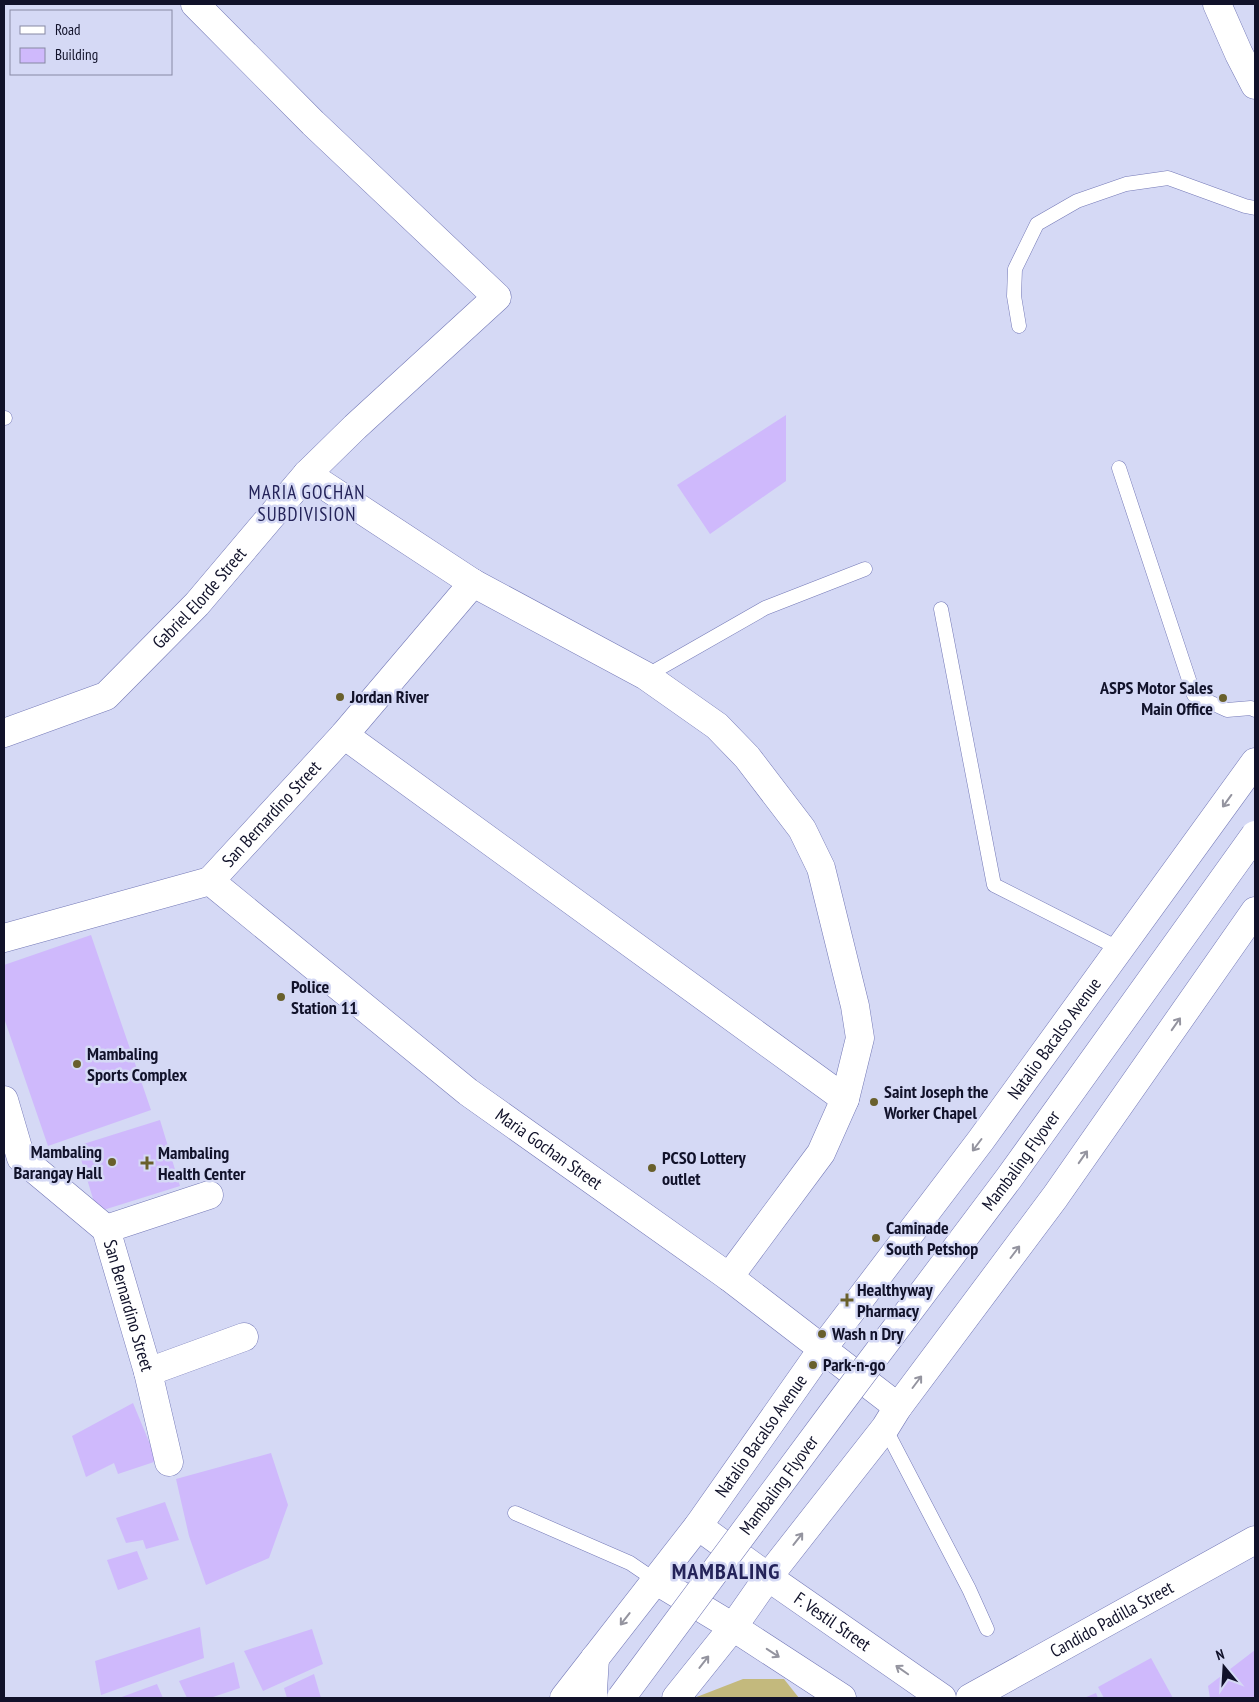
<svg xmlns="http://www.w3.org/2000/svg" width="1259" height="1702" viewBox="0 0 1259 1702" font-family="'PT Sans Narrow',sans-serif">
<rect width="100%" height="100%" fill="#d5d9f5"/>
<path fill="#c3b97d" d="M743,1679H784L799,1698H694Z"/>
<path fill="#cfb9fc" d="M786,415V481L710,534L677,485Z
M91,935L151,1110L48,1146L4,1018V965Z
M160,1120L180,1186L97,1212L77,1146Z
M133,1403L157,1461L118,1474L114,1463L86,1477L72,1436Z
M271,1453L288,1505L269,1558L206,1585L189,1536L176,1479Z
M165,1502L179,1540L146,1549L143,1540L126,1543L116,1518Z
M137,1551L148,1579L118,1590L107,1560Z
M200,1627L204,1658L101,1695L95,1661Z
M312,1629L323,1664L263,1691L244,1651Z
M1255,1650V1698H1210L1208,1686Z
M1151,1658L1173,1698H1104L1098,1687Z
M234,1662L240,1688L210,1698H187L179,1681Z
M314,1674L321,1698H287L284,1688Z
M157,1684L163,1698H119Z
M1096,1693L1098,1698H1084Z"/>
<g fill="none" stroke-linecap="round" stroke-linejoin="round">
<g stroke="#7479b7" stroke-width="15">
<path id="service" d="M1019,326L1014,296L1015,269L1037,224L1077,201L1126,184L1168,178L1245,206L1255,208
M4,418H5
M1119,468L1194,695L1227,710L1251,708L1255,710
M941,609L994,885L1120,949
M646,676L765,608L865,569
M885,1428L969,1589L987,1629
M515,1513L630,1563L655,1580"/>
</g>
<g stroke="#7479b7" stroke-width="29">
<g id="minor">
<path d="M1217,4L1239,54L1255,85"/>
<path d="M307,474L473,583L646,676L717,726L747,757L802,829L821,868L855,1006L860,1038L845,1099L821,1153L729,1277"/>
<path id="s1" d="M4,733L106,696L197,604L307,474L355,427L497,297L313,123L195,4"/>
<path d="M344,735L845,1099"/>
<path id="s2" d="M210,881L344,735L473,583"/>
<path id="s3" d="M4,1100L21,1158L106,1229L148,1372L169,1462"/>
<path d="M106,1229L209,1195"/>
<path d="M148,1372L244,1337"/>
</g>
</g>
<g stroke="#7479b7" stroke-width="29">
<g id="tertiary">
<path id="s4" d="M4,938L210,881L468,1092L729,1277L898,1407"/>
</g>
</g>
<g stroke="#7479b7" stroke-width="29">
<g id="secondary">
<path id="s5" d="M698,1526L768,1577L942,1698"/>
<path d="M655,1580L733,1627L842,1698"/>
<path id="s6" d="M564,1698L698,1526L823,1348L981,1140L1255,762"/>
<path d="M593,1698V1690L595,1658"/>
<path d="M676,1698L733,1627L768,1577L885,1428L898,1407L1055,1197L1255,911"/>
<path id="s7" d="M970,1698L1255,1540"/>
</g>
</g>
<use href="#service" stroke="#fff" stroke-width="14"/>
<use href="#minor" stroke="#fff" stroke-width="28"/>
<use href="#tertiary" stroke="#fff" stroke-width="28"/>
<use href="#secondary" stroke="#fff" stroke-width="28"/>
<g stroke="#7479b7" stroke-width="29" stroke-linecap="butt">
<g id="primary-bridge">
<path id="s8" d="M621,1698L834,1411L1009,1178L1255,835"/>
</g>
</g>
<use href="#primary-bridge" stroke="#fff" stroke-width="28"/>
</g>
<defs><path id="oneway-shaft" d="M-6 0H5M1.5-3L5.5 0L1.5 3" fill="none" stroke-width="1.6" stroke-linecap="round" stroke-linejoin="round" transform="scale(1.25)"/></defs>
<g stroke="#94949f">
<use href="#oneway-shaft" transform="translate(1227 801) rotate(126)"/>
<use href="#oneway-shaft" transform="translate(1176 1024) rotate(-55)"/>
<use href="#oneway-shaft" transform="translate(977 1145) rotate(127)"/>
<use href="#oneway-shaft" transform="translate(1083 1157) rotate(-55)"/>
<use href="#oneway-shaft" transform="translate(1015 1252) rotate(-53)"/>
<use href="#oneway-shaft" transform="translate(917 1382) rotate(-53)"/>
<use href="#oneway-shaft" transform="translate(798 1539) rotate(-52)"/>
<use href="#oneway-shaft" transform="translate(625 1619) rotate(128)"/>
<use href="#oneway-shaft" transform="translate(773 1653) rotate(33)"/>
<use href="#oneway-shaft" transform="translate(704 1662) rotate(-52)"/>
<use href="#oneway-shaft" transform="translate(902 1670) rotate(-145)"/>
</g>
<g fill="#69602c" stroke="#d5d9f5" stroke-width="2">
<circle cx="340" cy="697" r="5"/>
<circle cx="1223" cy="698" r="5"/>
<circle cx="281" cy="997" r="5"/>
<circle cx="77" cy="1064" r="5"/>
<circle cx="874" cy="1102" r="5"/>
<circle cx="112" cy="1162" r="5"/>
<path d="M144.5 1155.5h5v5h5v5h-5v5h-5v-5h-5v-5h5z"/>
<circle cx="652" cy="1168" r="5"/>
<circle cx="876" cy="1238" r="5"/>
<path d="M844.5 1292.5h5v5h5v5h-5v5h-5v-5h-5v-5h5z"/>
<circle cx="822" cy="1334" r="5"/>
<circle cx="813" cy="1365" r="5"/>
</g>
<g text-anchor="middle" stroke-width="5" stroke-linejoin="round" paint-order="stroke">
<g font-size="18" fill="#11122a" stroke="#d5d9f5">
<text dy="6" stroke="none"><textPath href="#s1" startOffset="244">Gabriel Elorde Street</textPath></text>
<text dy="6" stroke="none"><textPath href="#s2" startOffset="91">San Bernardino Street</textPath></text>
<text dy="6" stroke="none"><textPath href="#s6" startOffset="822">Natalio Bacalso Avenue</textPath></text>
<text dy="6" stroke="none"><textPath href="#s4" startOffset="646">Maria Gochan Street</textPath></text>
<text dy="6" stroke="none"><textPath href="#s8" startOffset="670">Mambaling Flyover</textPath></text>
<text dy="6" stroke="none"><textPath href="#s3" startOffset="251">San Bernardino Street</textPath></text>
<text dy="6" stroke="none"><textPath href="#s6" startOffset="328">Natalio Bacalso Avenue</textPath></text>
<text dy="6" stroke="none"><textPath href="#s8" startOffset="265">Mambaling Flyover</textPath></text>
<text dy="6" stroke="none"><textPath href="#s7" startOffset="162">Candido Padilla Street</textPath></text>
<text dy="6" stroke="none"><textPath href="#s5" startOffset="165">F. Vestil Street</textPath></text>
</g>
<g font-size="18" font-weight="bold" fill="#11122a" stroke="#d5d9f5" text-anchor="start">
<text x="1213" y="694" text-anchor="end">ASPS Motor Sales<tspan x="1213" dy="21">Main Office</tspan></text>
<text x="350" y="703">Jordan River</text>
<text x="291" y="993">Police<tspan x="291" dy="21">Station 11</tspan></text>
<text x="87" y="1060">Mambaling<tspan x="87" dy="21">Sports Complex</tspan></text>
<text x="884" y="1098">Saint Joseph the<tspan x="884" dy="21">Worker Chapel</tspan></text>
<text x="102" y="1158" text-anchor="end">Mambaling<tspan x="102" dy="21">Barangay Hall</tspan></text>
<text x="158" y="1159">Mambaling<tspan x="158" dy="21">Health Center</tspan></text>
<text x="662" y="1164">PCSO Lottery<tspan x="662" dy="21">outlet</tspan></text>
<text x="886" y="1234">Caminade<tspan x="886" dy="21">South Petshop</tspan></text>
<text x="857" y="1296">Healthyway<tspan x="857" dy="21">Pharmacy</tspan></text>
<text x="832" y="1340">Wash n Dry</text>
<text x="823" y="1371">Park-n-go</text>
</g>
<g font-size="19" letter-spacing="1" fill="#242359" stroke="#d5d9f5">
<text x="307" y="499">MARIA GOCHAN<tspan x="307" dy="22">SUBDIVISION</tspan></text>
</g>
<g font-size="22" font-weight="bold" letter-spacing="1" fill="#242359" stroke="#d5d9f5">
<text x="726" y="1579">MAMBALING</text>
</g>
</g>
<rect width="1259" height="1702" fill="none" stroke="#11122a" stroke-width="10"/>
<rect x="10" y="10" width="162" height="65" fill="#d5d9f5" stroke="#8789a4"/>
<rect x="20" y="26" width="25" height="8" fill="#ffffff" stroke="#8789a4"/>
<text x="55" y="35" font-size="15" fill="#11122a">Road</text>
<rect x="20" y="48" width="25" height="15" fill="#cfb9fc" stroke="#8789a4"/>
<text x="55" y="60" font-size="15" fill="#11122a">Building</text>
<g transform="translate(1224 1667) rotate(342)" stroke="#d5d9f5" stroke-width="4" paint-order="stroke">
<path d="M0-4L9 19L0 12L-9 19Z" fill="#11122a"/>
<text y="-8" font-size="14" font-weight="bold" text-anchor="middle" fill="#11122a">N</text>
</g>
</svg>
